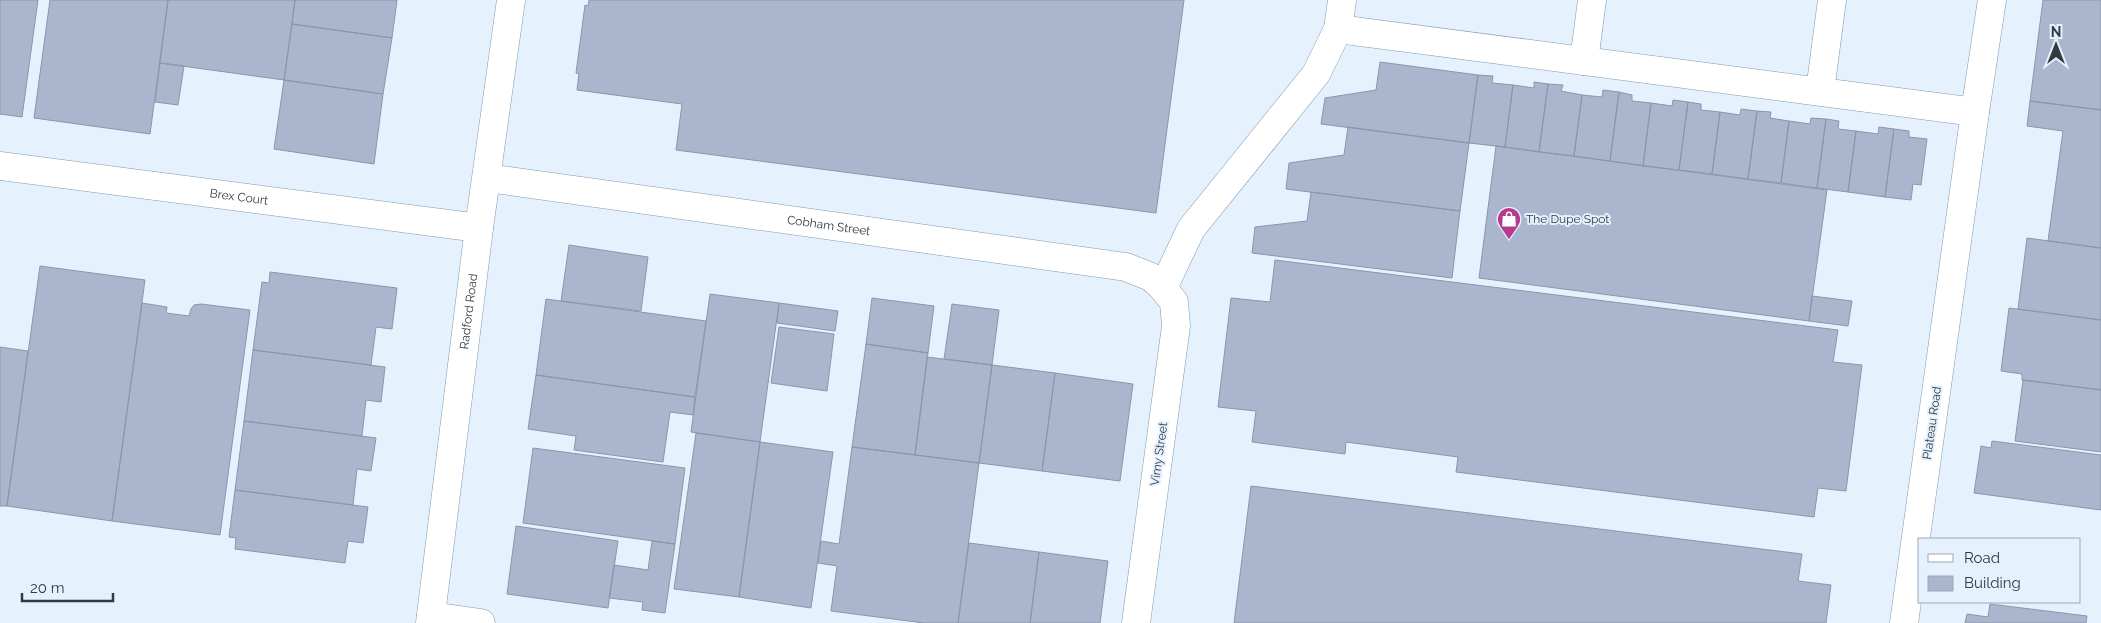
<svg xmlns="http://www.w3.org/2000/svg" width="2101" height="623" viewBox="0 0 2101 623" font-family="Raleway,sans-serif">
<rect width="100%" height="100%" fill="#e5f2fd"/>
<path fill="#aab6cd" stroke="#8a96ab" d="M0,0H38L22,117L0,114Z
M50,0H168L150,134L34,118Z
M168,0H295L284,80L160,63Z
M295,0H397L392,38L292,24Z
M589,0H1184L1156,213L676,150L682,104L577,90L579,74L576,73L585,5L588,6Z
M2043,0H2101V110L2030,101Z
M292,24L392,38L383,94L284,80Z
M1380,62L1478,75L1469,143L1321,124L1325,98L1376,90Z
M160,63L184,66L178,105L155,102Z
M1478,75L1493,76L1492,83L1513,85L1505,147L1469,143Z
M284,80L383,94L374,164L274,149Z
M1534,82L1548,84L1539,152L1505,147L1513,85L1534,88Z
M1548,84L1563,85L1561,91L1582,95L1574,156L1539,152Z
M1603,90L1619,92L1610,161L1574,156L1582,95L1602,97Z
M1619,92L1632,95V101L1651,103L1643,166L1610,161Z
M1673,100L1688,102L1679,170L1643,166L1651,103L1672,106Z
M2030,101L2101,110V248L2048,241L2063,131L2027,126Z
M1688,102L1701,104V110L1720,112L1712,174L1679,170Z
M1741,109L1757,111L1748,179L1712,174L1720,112L1740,115Z
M1757,111L1771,112L1770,118L1789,121L1781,183L1748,179Z
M1811,118L1826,119L1817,188L1781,183L1789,121L1810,124Z
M1826,119L1839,121L1838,129L1856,131L1848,192L1817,188Z
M1348,127L1469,143L1460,211L1286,189L1289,163L1344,155Z
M1879,127L1894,129L1885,197L1848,192L1856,131L1878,134Z
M1894,129L1909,131V137L1927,139L1921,185L1913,184L1911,200L1885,197Z
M1496,146L1827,190L1809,321L1479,278Z
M1311,192L1460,211L1452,278L1252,253L1255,227L1307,221Z
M2027,238L2101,248V320L2018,309Z
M569,245L648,257L641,311L561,301Z
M1275,260L1838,330L1833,362L1862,365L1846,491L1818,488L1814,517L1456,472L1458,457L1346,442L1345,454L1252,442L1256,411L1218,407L1231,298L1270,302Z
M40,266L145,280L112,521L7,506Z
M270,272L397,288L392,329L376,327L371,365L253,350L262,282L269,283Z
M710,294L779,303L760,442L691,432Z
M1812,296L1852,301L1848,326L1809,321Z
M872,298L934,306L928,353L866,344Z
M546,299L706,321L695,397L536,375Z
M142,303L167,307L166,313L189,316L191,309L194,305L201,304L250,310L220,535L112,521Z
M779,303L838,311L835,331L777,323Z
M952,304L999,310L992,365L944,359Z
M2009,308L2101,320V390L2022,380V374L2001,371Z
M779,327L834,334L827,391L771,383Z
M866,344L928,353L915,455L852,447Z
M0,347L28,351L7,506H0Z
M253,350L385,367L381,402L366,400L362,436L244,421Z
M927,357L992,365L979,463L915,455Z
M992,365L1055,373L1042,471L979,463Z
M1055,373L1133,384L1120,481L1042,471Z
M536,375L695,397L693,415L670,412L663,462L574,450L576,436L528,429Z
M2023,380L2101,390V452L2015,441Z
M244,421L376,438L371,471L357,469L353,505L235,490Z
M696,433L760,442L739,597L674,589Z
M1992,441L2101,455V510L1974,493L1981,446L1991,448Z
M760,442L833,452L811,608L739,597Z
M852,447L979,463L958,623H924L831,611L837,566L818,563L821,541L839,544Z
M533,448L685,468L675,544L523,523Z
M1251,486L1802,554L1798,581L1831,585L1826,623H1234Z
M235,490L368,507L363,543L348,541L345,563L235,549L236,538L229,537Z
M516,526L618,541L608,608L507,594Z
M652,541L675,544L665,613L642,610L643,602L609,598L614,565L648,570Z
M969,543L1039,552L1030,623H958Z
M1039,552L1108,561L1100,623H1030Z
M1990,604L2087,616L2086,623H1965L1967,614L1988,617Z"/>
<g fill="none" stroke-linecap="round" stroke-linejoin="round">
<g stroke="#8499aa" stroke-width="29">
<g id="minor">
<path d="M1338,29L1342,0"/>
<path d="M1584,61L1592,0"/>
<path d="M1820,91L1832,0"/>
<path d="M1975,112L1992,0"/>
<path id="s1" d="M0,166L479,228"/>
<path id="s2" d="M488,178L1126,267L1151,277L1163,288L1174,302L1176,326L1136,623"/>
<path d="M1163,288L1191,229L1316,74L1338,29L1975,112L1904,623"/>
<path d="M431,616L481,623"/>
<path id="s3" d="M430,623L479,228L511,0"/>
</g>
</g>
<use href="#minor" stroke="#fff" stroke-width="28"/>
</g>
<defs>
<g id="shop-pin" transform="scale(1.25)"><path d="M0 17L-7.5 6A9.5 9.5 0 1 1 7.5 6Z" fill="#b63b8d" stroke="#e5f2fd"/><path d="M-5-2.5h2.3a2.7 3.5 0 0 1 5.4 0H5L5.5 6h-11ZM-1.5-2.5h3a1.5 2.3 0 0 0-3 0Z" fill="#fff"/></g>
</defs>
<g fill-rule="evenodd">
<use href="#shop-pin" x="1509" y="219"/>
</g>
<g text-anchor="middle" stroke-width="4" stroke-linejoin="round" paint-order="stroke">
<g font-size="12" fill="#313a41" stroke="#e5f2fd">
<text dy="4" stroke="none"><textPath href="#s1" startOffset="241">Brex Court</textPath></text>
<text dy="4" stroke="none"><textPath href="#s2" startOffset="344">Cobham Street</textPath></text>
<text dy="4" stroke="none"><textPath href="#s3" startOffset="314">Radford Road</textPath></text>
<text transform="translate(1932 423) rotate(-82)" y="4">Plateau Road</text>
<text transform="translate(1159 454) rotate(-82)" y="4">Vimy Street</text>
</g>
<g font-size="12" fill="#313a41" stroke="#e5f2fd" text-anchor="start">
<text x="1526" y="223">The Dupe Spot</text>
</g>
</g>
<rect x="1918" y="538" width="162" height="65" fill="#e5f2fd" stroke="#9da8b2"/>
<rect x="1928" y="554" width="25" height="8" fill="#ffffff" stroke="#9da8b2"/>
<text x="1964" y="563" font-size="15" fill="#313a41">Road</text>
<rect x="1928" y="576" width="25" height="15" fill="#aab6cd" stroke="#9da8b2"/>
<text x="1964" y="588" font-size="15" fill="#313a41">Building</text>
<g transform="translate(2056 45)" stroke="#e5f2fd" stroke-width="4" paint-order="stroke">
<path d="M0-4L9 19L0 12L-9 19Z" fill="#313a41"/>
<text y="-8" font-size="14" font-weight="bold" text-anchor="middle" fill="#313a41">N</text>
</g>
<path d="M22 593v8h91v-8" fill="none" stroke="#313a41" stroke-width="2.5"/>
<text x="30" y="593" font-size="15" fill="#313a41" stroke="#e5f2fd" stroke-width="4" paint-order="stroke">20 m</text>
</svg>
